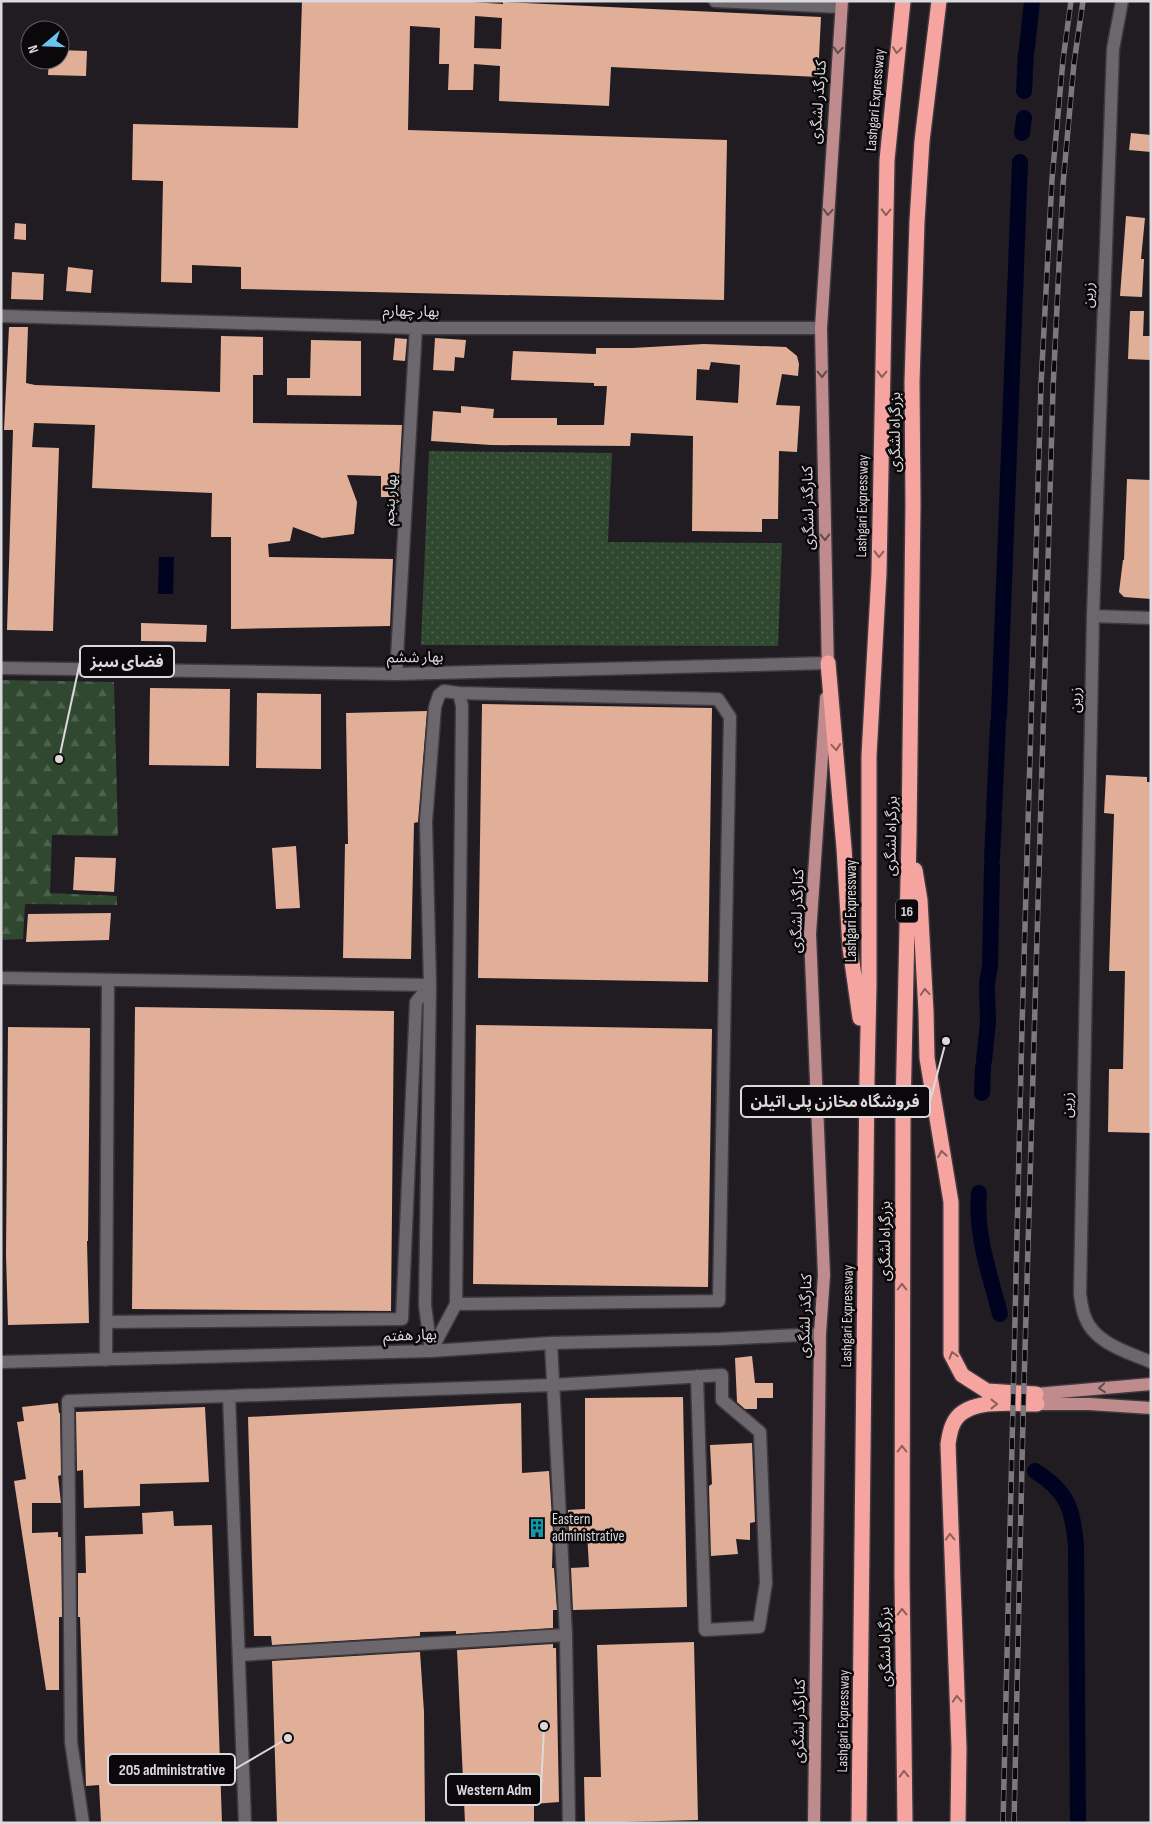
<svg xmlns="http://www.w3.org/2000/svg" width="1152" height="1824" viewBox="0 0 1152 1824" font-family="'Sofia Sans Condensed','Noto Sans Arabic',sans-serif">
<defs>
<pattern id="grass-dots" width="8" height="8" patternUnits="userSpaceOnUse" patternTransform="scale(1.25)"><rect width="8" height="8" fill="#304830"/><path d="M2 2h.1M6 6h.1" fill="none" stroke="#4d624e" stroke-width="1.8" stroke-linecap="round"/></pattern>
<pattern id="forest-firs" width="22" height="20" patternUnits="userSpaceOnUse" patternTransform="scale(1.25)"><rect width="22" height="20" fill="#304830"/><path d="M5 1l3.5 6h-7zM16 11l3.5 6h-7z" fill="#4d624e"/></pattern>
</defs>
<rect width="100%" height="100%" fill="#211c22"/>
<path fill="url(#grass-dots)" d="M429,451L612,453L608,542L782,543L778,646L421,645Z"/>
<path fill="url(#forest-firs)" d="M1,680L114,682L118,836L52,835L50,893L117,896V905L25,904L23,939L1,940Z"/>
<path fill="#000320" d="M159,557H174L173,594H158Z"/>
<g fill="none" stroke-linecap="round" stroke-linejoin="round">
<path stroke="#000320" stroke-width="16" d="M1027,48L1032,1
M1025,70L1026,53
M1024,91L1025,74
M1022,133L1024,118
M999,716L1020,162
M994,813L998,723
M992,858L994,819
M987,984L990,965L992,865
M984,1061L988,1022L987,990
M982,1093L983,1067
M979,1193C975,1234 990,1275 1000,1314
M1035,1471C1068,1492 1072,1507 1076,1545L1078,1823"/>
</g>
<path fill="#e1af97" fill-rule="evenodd" d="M302,1H456L503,4V2L821,17L818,77L611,67L609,106L499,101L500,66L474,64L473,90H448L449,64H439L440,28L410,26L408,130L727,140L724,300L241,289V267L192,265V283L161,282L163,181L132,180L133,124L298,128ZM475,16L502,18L501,49L474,48Z
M60,50L87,51L86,76L48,75L49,60H60Z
M1131,133L1151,135V152L1129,150Z
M1126,216L1145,218L1141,259H1144L1142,297L1120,296Z
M15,223L26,224V240L14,239Z
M68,267L93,270L91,293L66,291Z
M12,272L44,274L43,300L11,299Z
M1130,311H1144L1143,336H1151V360L1128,359Z
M9,327H28L26,383L35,385L220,392L221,336L263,337V375H253V423L402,425L398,497H381V476L347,475L357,502L354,534L322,538L293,527L290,541L268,544L269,557L393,559L390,626L231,629V537H211L212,493L92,488L95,425L34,423L32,447L59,448L53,631L7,630L13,430H4Z
M395,338L407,339L405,361L393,360Z
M435,338L466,340L464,358L455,357L454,371L433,370Z
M311,340L361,341V396L287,395V378H310Z
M704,344L786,347L797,356L799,364L798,376L782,374L776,405L800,406L797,452L779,451L778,519H762V532L692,531L693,436L631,433L630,446L491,445L431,441L433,411L461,413V406L494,409L493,418H557V425H604L607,386H594V383L511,380L513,351L596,354V348H632ZM711,362L740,365L738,403L696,400L697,369L709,370Z
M1127,479L1151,480V599L1124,597L1119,592L1123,560H1124Z
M141,623L207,625L206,642L141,641Z
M150,688L230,689L229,766L149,765Z
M257,693L321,694V769L256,768Z
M482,704L712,708L708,982L478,978Z
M427,711L418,822L414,823L411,959L343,958L345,844H348L346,713Z
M1106,775L1147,777V782H1151V1133L1108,1132L1109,1069H1123L1125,971H1109L1114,814L1104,813Z
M296,846L300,908L276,909L272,848Z
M75,857L116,858L114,892L73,890Z
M111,913L109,940L26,942L28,914Z
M135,1007L394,1011L391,1311L132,1309Z
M476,1025L712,1029L708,1287L473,1284Z
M8,1027L90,1028L88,1241H87L89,1323L8,1325L6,1255Z
M752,1356L755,1383H773V1398H757V1409H745L737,1402L735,1358Z
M683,1397L687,1607L573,1610L571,1568L589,1567L587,1532H569L568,1510L585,1509V1398Z
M58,1403L59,1413H60L61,1475L58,1476L61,1503H32V1533L58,1532V1537H61L62,1617H59V1690H46L14,1481L26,1479L17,1422L24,1421L22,1407Z
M521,1403L522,1473L549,1471L553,1533L552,1568H554L557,1610H553V1628L456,1634V1631L420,1632V1636L272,1645L271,1636H254L248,1417Z
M205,1407L209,1482L140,1484V1506L84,1508L83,1470L77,1471L76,1412Z
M752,1443L755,1522L750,1523V1540L736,1539L738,1554L711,1556L709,1486L712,1484L710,1445Z
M173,1511L174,1526L212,1525L222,1823H101L99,1785L86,1786L80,1617H78V1573H86L85,1536L143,1534L142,1513Z
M694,1642L698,1820L585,1823L584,1777H601L597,1645Z
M553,1644V1648H556L559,1802L534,1804V1823H465L457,1650Z
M420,1652L424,1712L425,1823H277L272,1661Z"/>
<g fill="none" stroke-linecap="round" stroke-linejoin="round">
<g stroke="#3d393e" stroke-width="15">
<path id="minor" d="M715,1L840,7
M1122,1L1113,49L1093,616L1080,1294C1081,1301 1082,1310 1085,1317C1094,1343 1127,1352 1151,1362
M1,316L416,328H821
M1093,616L1151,618
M1,668L396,674L828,663
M396,674L416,328
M444,691L459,693L462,706L456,1304L431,1351L425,1305L430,985L426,822L435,707L439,695Z
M1,978L430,985
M456,1304L719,1301L730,717L718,699L459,693
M106,1322L402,1319L416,1002L430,985
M551,1343L566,1635L569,1823
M106,1360L108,981
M1,1362L431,1351L551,1343L719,1339L820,1334
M239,1655L566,1635
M83,1823L71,1742L68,1401L229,1396
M245,1823L229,1396L552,1385L722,1375V1400L760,1432L766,1583L759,1627L705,1630L697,1376"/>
</g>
<g stroke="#3d393e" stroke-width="15">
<path id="major" d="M828,673L821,328L842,1
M1036,1394L1151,1384
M1037,1404H1089L1151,1408
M814,1823L820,1334L824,1275L810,934L826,698"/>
</g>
<g stroke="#3d393e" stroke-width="18">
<path id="highway" d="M828,663L844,848L850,948L860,1018
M915,870L920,900L926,1012L927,1058L951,1202V1354L962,1375L987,1391L1036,1394
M859,1823L867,1077L869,985V756L879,573L887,160L903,1
M905,1823L902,1576L903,1110L909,836L913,504L912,382L917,222L922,141L939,1
M958,1823L959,1748L948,1444C949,1438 950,1430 953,1424C965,1397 1012,1404 1037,1404"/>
</g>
<use href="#minor" stroke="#6c666d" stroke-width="12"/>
<use href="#major" stroke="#bf8b8c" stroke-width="12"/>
<use href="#highway" stroke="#f6a4a0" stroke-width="15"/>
<g stroke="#7c787d" stroke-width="5.5">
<path id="rail" d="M1003,1823L1022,1027L1041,385L1052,179L1063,60L1071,1
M1014,1823L1023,1419L1053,389L1063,184L1074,63L1083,1"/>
</g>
<use href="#rail" stroke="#0a080a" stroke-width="4" stroke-dasharray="11" stroke-linecap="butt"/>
</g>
<defs><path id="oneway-chevron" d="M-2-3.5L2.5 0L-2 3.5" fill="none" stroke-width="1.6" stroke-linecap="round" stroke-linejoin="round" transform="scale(1.25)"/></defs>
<g stroke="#644a4b">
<use href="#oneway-chevron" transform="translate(838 50) rotate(94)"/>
<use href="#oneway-chevron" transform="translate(828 212) rotate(94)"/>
<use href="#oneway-chevron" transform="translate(822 374) rotate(89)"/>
<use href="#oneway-chevron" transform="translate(825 537) rotate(89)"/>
<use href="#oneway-chevron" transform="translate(1102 1388) rotate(175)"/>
</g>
<g stroke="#8c5e5c">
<use href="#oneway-chevron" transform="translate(897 50) rotate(96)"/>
<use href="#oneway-chevron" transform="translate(886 212) rotate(91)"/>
<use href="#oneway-chevron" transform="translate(882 374) rotate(91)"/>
<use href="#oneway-chevron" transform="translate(879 554) rotate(91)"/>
<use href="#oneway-chevron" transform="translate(836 747) rotate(85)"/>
<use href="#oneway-chevron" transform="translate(925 992) rotate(-94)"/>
<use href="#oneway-chevron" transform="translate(942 1154) rotate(-99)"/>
<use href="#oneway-chevron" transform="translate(902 1287) rotate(-90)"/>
<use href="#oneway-chevron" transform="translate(953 1355) rotate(-106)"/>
<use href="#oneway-chevron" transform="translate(994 1404)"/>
<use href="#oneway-chevron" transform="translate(902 1449) rotate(-90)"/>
<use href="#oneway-chevron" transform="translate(950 1537) rotate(-92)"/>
<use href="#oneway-chevron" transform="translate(902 1612) rotate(-91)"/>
<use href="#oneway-chevron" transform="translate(957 1699) rotate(-93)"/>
<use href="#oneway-chevron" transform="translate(904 1774) rotate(-91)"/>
</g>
<defs>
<g id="building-bare" transform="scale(1.5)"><path d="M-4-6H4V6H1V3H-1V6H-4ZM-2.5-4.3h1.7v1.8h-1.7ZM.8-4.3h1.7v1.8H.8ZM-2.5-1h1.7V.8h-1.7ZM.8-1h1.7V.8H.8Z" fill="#0f9aa8" stroke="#0a080a" stroke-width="2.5" paint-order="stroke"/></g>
</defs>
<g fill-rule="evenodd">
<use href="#building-bare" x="537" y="1528"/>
</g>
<g text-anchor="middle" stroke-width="5" stroke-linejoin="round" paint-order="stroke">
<rect fill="#0a080a" stroke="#9d9a9e" stroke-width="1" x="896" y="899.5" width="22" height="23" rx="4"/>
<g font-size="14" font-weight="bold" fill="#dcd9dd">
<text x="907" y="916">16</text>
</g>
<g font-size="15" fill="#dcd9dd" stroke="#0a080a">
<text transform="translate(875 100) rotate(-85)" y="5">Lashgari Expressway</text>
<text transform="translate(818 102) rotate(-86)" y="5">کنارگذر لشگری</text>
<text transform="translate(1088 295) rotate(-88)" y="5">زرین</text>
<text transform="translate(411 311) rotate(1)" y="5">بهار چهارم</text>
<text transform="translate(895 432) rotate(-90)" y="5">بزرگراه لشگری</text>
<text transform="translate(390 500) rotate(-87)" y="5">بهار پنجم</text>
<text transform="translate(862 506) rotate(-89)" y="5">Lashgari Expressway</text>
<text transform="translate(808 508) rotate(-91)" y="5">کنارگذر لشگری</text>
<text transform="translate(415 657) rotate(-1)" y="5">بهار ششم</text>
<text transform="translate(1075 700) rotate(-89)" y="5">زرین</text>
<text transform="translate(891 836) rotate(-89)" y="5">بزرگراه لشگری</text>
<text transform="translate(797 911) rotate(-88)" y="5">کنارگذر لشگری</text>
<text transform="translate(851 911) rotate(-90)" y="5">Lashgari Expressway</text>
<text transform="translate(1067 1105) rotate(-89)" y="5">زرین</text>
<text transform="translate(885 1241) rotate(-90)" y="5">بزرگراه لشگری</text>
<text transform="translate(805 1316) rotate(-88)" y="5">کنارگذر لشگری</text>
<text transform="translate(847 1316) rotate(-89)" y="5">Lashgari Expressway</text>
<text transform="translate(410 1335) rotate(-2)" y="5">بهار هفتم</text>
<text transform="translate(885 1647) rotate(-91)" y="5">بزرگراه لشگری</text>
<text transform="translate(799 1721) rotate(-89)" y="5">کنارگذر لشگری</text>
<text transform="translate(843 1721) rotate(-89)" y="5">Lashgari Expressway</text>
</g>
<g font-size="15" fill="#dcd9dd" stroke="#0a080a" text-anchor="start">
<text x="552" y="1524">Eastern<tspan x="552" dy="17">administrative</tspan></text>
</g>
</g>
<path fill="none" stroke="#dcd9dd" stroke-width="2" d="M59 759L80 662M946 1041L930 1101M288 1738L235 1769M544 1726L541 1790"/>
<g fill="#dcd9dd" stroke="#0a080a" stroke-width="2">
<circle cx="59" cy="759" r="5"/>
<circle cx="946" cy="1041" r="5"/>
<circle cx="288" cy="1738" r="5"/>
<circle cx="544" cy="1726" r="5"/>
</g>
<g fill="#0a080a" stroke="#dcd9dd" stroke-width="2">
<rect x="80" y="646" width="94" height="31" rx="5"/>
<rect x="741" y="1086" width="189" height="31" rx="5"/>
<rect x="108" y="1754" width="127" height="31" rx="5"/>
<rect x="446" y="1774" width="95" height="31" rx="5"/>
</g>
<g font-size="16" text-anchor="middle" font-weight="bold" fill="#dcd9dd">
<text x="127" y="667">فضای سبز</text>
<text x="835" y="1107">فروشگاه مخازن پلی اتیلن</text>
<text x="172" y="1775">205 administrative</text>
<text x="494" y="1795">Western Adm</text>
</g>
<rect width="1152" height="1824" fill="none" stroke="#dcd9dd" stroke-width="5"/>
<g transform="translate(45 45) rotate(251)"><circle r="24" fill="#0a080a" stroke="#5e5c5e"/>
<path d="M0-4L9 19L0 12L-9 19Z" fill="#68c4f0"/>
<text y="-8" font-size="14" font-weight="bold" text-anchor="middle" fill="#dcd9dd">N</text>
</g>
</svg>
